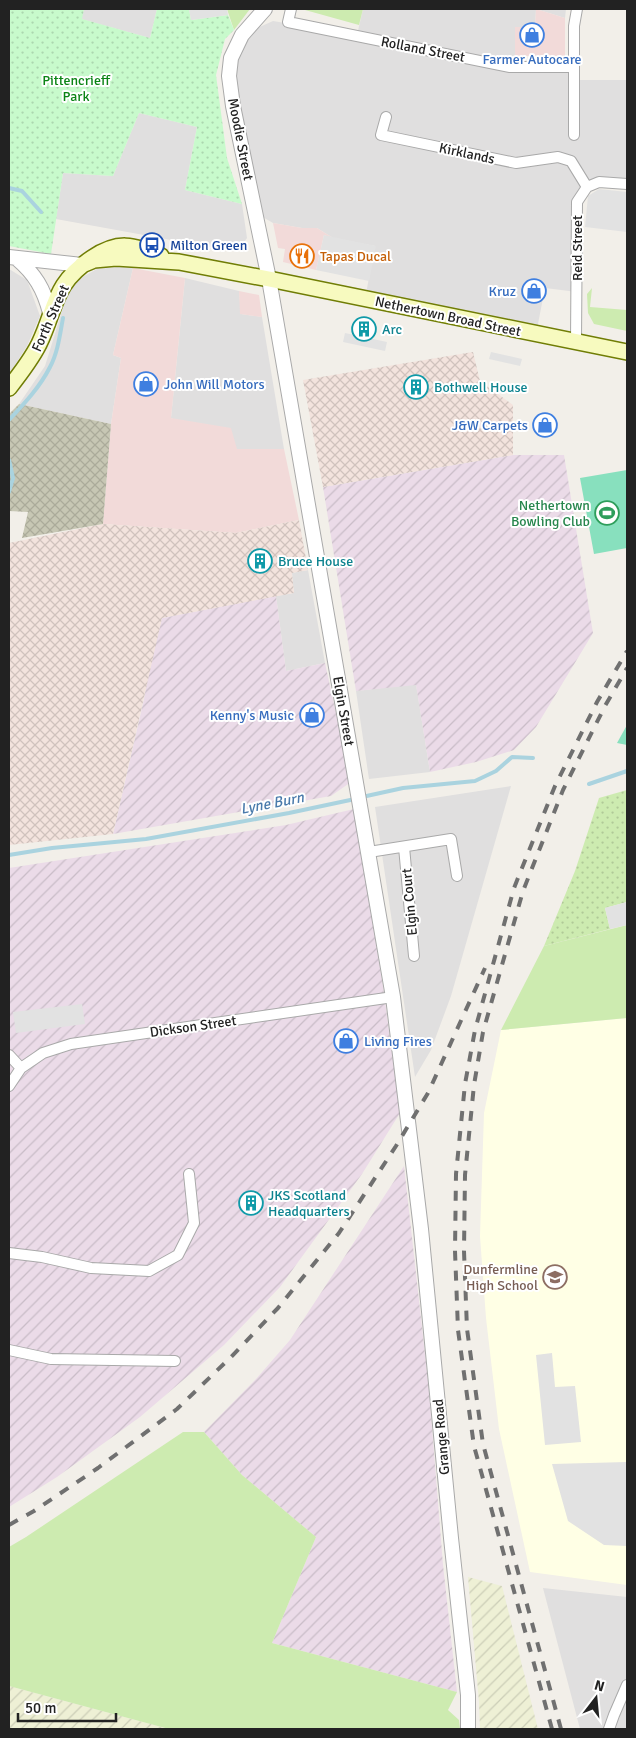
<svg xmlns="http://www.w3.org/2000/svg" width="636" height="1738" viewBox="0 0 636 1738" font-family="Signika,sans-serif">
<defs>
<pattern id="industrial-furrows" width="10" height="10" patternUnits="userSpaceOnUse" patternTransform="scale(1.25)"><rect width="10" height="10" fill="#ebdbe8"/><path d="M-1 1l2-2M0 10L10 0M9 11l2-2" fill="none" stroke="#c9bcc7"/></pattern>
<pattern id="military-cross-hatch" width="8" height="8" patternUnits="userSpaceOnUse" patternTransform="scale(1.25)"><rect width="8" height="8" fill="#f3e3dd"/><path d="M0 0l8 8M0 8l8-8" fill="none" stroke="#d0c2bd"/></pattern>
<pattern id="construction-cross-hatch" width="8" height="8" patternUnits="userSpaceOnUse" patternTransform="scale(1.25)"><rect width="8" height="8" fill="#c7c7b4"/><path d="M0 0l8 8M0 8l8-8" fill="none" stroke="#abab9a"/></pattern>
<pattern id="farmland-furrows" width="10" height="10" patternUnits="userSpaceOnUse" patternTransform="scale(1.25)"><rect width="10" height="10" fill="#eef0d5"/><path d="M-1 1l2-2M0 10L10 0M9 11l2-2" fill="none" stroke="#ccceb7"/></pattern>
<pattern id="park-dots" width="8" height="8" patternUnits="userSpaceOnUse" patternTransform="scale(1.25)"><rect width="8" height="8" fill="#c8facc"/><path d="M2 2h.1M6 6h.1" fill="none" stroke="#acd6af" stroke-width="1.8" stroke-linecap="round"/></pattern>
<pattern id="garden-dots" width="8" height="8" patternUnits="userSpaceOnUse" patternTransform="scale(1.25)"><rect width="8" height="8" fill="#cdebb0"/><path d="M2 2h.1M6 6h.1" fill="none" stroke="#b0c997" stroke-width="1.8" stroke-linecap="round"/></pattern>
</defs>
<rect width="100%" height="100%" fill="#f2efe9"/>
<path fill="#e0dfdf" d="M84,9H157L150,38L81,19Z
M363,9H566L565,18L536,9L535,27L515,56V66L573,67L574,80H627V184L598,182L577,202V292L545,288L536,334L365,299L375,246L333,238L317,228H302L273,223L256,213L233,106L236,47L242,35L273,21L357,35Z
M139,113L197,127L185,190L242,204L247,238L239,249L232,251L56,219L63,173L113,176Z
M118,267L133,268L113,355L121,358L111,424L19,404L45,366L67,295L79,279L97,269Z
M9,269L27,280L40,316L27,346L9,374Z
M185,278L239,291L241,314L262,317L284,449H236L171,418Z
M308,570L325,663L286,671L276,596L294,593L292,573Z
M416,684L430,772L369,779L356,691Z
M511,786L451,996L431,1050L415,1077L375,807Z
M543,1588L627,1597V1729H580Z"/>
<path fill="#f2dad9" d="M536,9L565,18V56H515V27H535Z
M273,223L302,228H317L333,238L324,235L316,270L283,262L285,249L278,248Z
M133,268L185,278L171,418L231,428L237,449H284L299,520L236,533L103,524L111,424L121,358L113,355Z
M239,291L259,295L262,317L240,314Z"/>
<path fill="url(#industrial-furrows)" d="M513,455H564L593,633L536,727L514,750L476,762L430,772L416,685L356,691L323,487Z
M276,596L286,671L325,663L351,782L331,796L113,834L144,699L150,662L162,618Z
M354,809L383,986L400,1113L362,1174L280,1287L224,1345L140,1417L57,1477L9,1507V868L286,825Z
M404,1166L429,1390L443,1565L457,1692L272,1643L316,1537L242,1475L204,1432L256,1379L290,1340Z"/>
<path fill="#ffffe5" d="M627,1018V1585L530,1572L499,1429L486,1318L480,1236L484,1113L501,1030Z"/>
<path fill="url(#military-cross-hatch)" d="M473,352L480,381L513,405V455L323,487L303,380Z
M299,520L308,570L292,573L294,593L162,618L113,834L9,845V543L103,524L236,533Z"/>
<path fill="url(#construction-cross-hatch)" d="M19,404L111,424L103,524L22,538L28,512L9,511V494L11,489L9,474V414Z"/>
<path fill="url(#farmland-furrows)" d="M468,1577L502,1586L538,1729H480L479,1702Z
M9,1686L169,1729H9Z"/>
<path fill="#cdebb0" d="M227,9H250L234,30Z
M305,9H363L359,25L305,10Z
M592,288L590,307L627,310V331L594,324L588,313L587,294Z
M627,925V1018L501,1030L544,946Z
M183,1432H204L242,1475L316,1537L272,1643L457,1692L448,1710L459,1720L460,1729H169L9,1686V1547L26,1537Z"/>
<path fill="url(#park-dots)" d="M9,9H84L82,19L150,38L157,9H189L191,20L228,15L234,30L225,39L216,75L227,158L242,204L185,190L197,127L139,113L113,176L63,173L51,254L9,246Z"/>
<path fill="url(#garden-dots)" d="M627,790V902L605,908L610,929L544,946L575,871L599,798Z"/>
<path fill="#88e0be" d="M627,470V548L594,554L580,478Z
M627,725V745L617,743Z"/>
<path fill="#e2e2e2" d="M189,9H227L228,15L191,20Z
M599,189L627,192V232L585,227L588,196Z
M324,235L376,246L369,281L316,270Z
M345,333L387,342L385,351L343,342Z
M491,352L522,359L520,366L489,359Z
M627,902V925L610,929L605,908Z
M82,1004L85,1024L16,1033L13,1012Z
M552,1353L555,1387L575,1386L581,1442L545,1445L536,1355Z
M627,1462V1546L604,1545L568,1521L552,1464Z"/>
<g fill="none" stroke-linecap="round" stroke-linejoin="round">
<path stroke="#aad3df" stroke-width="4" d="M9,188L22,191L41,212
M9,420C24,404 40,387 50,367C58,352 60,334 63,318
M9,460L13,478L9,492
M589,784L627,771
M362,797L403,788L475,781L496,771L512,757L533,758
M9,855L52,848L146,839L289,813L355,799"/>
<g stroke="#a9a9a9" stroke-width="12">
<path id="minor" d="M291,9L288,22L510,67H573
M386,117L381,135L516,163L558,157L571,161L587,187L577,202L576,342
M574,135V26L577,9
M587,187L599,182L627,184
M404,847L414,956
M369,852L451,839L457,876
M9,1055L21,1068
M9,1086L21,1068L43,1053L71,1044L393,997
M9,1253L42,1257L91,1268L149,1271L178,1255L194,1223L189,1174
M9,1350L51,1359L175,1361
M609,1729L614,1715L627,1685"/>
</g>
<g stroke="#a9a9a9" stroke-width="16">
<path id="tertiary" d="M265,9L242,35L231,58L229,76L233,106L269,279L393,997L421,1229L451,1538L468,1695V1729
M9,257L82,265
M16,258C35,274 44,289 50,313"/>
</g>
<g stroke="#707d05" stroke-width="18">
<path id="secondary" d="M82,265L94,260L116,258L179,262L269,279L627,352
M9,388C20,374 31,360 39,344C57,306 53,284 92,258C119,240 132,245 161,256"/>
</g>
<use href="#minor" stroke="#fff" stroke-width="10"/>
<use href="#tertiary" stroke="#fff" stroke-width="14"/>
<use href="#secondary" stroke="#f7fabf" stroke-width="15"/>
<path stroke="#707070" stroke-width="4" stroke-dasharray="10 10" stroke-linecap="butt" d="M9,1525L34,1511L98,1468L177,1409L231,1357L278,1308L339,1233L396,1146L428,1093L485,968
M552,1729L474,1446L458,1330L455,1251L456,1174L465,1084L475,1030L514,888L555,786L597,702L627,651
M561,1729L483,1444L467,1329L464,1251L465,1175L474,1085L483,1032L523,891L563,790L605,706L627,668"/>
</g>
<defs>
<g id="shop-ring" transform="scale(1.25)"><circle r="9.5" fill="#fff" stroke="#3f7fe0" stroke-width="1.5"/><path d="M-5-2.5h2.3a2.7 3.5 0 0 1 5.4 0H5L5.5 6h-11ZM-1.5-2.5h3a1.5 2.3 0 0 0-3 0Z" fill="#3f7fe0"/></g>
<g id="bus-ring" transform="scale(1.25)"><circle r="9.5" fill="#fff" stroke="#1a4fb4" stroke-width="1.5"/><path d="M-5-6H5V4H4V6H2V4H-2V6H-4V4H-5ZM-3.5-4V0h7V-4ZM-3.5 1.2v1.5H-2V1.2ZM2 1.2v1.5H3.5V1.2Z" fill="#1a4fb4"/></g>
<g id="restaurant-ring" transform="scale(1.25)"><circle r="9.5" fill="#fff" stroke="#e8710a" stroke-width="1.5"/><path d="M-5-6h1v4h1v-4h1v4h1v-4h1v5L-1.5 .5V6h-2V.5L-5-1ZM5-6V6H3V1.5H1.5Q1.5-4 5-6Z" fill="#e8710a"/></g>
<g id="building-ring" transform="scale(1.25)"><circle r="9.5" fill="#fff" stroke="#0f9aa8" stroke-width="1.5"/><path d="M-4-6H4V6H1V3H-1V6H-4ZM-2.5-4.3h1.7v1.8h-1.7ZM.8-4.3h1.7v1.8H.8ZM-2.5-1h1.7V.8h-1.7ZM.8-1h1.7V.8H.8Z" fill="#0f9aa8"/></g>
<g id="stadium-ring" transform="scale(1.25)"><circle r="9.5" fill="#fff" stroke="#2e9e5b" stroke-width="1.5"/><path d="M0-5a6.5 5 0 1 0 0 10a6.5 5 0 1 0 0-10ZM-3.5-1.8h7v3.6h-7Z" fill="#2e9e5b"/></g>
<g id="school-ring" transform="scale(1.25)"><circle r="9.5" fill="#fff" stroke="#8d6e63" stroke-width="1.5"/><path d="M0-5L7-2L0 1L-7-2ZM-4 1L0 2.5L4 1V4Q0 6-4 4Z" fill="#8d6e63"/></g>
</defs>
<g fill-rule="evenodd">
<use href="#shop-ring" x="532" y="35"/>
<use href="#bus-ring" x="152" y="245"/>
<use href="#restaurant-ring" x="302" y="256"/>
<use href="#shop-ring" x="534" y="291"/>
<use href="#building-ring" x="364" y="329"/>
<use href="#shop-ring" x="146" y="384"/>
<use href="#building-ring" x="416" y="387"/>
<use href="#shop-ring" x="545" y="425"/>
<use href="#stadium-ring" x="607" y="513"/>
<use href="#building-ring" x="260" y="561"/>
<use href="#shop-ring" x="312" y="715"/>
<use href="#shop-ring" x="346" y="1041"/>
<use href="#building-ring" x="251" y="1203"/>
<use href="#school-ring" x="555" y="1277"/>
</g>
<g text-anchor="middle" stroke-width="4" stroke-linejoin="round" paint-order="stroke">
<g font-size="14" fill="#222" stroke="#fff">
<text transform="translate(423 49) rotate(11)" y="5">Rolland Street</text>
<text transform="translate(241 139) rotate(79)" y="5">Moodie Street</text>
<text transform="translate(467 153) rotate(12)" y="5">Kirklands</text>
<text transform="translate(577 248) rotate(-90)" y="5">Reid Street</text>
<text transform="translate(448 316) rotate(12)" y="5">Nethertown Broad Street</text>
<text transform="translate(50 318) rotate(-66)" y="5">Forth Street</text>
<text transform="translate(344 711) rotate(80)" y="5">Elgin Street</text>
<text transform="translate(409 902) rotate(-95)" y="5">Elgin Court</text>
<text transform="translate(193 1026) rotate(-8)" y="5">Dickson Street</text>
<text transform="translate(441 1437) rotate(-95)" y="5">Grange Road</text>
</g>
<g font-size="14" fill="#366cbe" stroke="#fff" text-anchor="end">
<text x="532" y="64" text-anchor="middle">Farmer Autocare</text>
<text x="516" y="296">Kruz</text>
<text x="164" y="389" text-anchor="start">John Will Motors</text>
<text x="528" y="430">J&amp;W Carpets</text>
<text x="294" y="720">Kenny's Music</text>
<text x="364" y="1046" text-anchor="start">Living Fires</text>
</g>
<g font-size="14" fill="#0c8416" stroke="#fff">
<text x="76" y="85">Pittencrieff<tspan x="76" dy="16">Park</tspan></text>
</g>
<g font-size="14" fill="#164399" stroke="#fff" text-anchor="start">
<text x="170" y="250">Milton Green</text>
</g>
<g font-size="14" fill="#c56008" stroke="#fff" text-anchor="start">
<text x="320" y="261">Tapas Ducal</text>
</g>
<g font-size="14" fill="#0d838f" stroke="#fff" text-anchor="start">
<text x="382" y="334">Arc</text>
<text x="434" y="392">Bothwell House</text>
<text x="278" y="566">Bruce House</text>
<text x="268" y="1200">JKS Scotland<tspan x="268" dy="16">Headquarters</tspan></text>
</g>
<g font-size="14" fill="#27864d" stroke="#fff" text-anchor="end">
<text x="590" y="510">Nethertown<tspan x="590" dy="16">Bowling Club</tspan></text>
</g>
<g font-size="14" fill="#785e54" stroke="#fff" text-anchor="end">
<text x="538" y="1274">Dunfermline<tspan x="538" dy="16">High School</tspan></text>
</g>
<g font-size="15" font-style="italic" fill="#4a7aab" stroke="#fff">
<text transform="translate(272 803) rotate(-11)" y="5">Lyne Burn</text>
</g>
</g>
<rect width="636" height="1738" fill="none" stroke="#222222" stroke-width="20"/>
<g transform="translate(596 1698) rotate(16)" stroke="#ffffff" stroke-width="4" paint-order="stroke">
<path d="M0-4L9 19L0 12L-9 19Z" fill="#222222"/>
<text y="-8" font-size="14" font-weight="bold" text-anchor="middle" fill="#222222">N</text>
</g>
<path d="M18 1713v8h98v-8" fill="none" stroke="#222222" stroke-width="2.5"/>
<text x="25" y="1713" font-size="15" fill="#222222" stroke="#ffffff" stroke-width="4" paint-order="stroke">50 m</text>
</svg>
